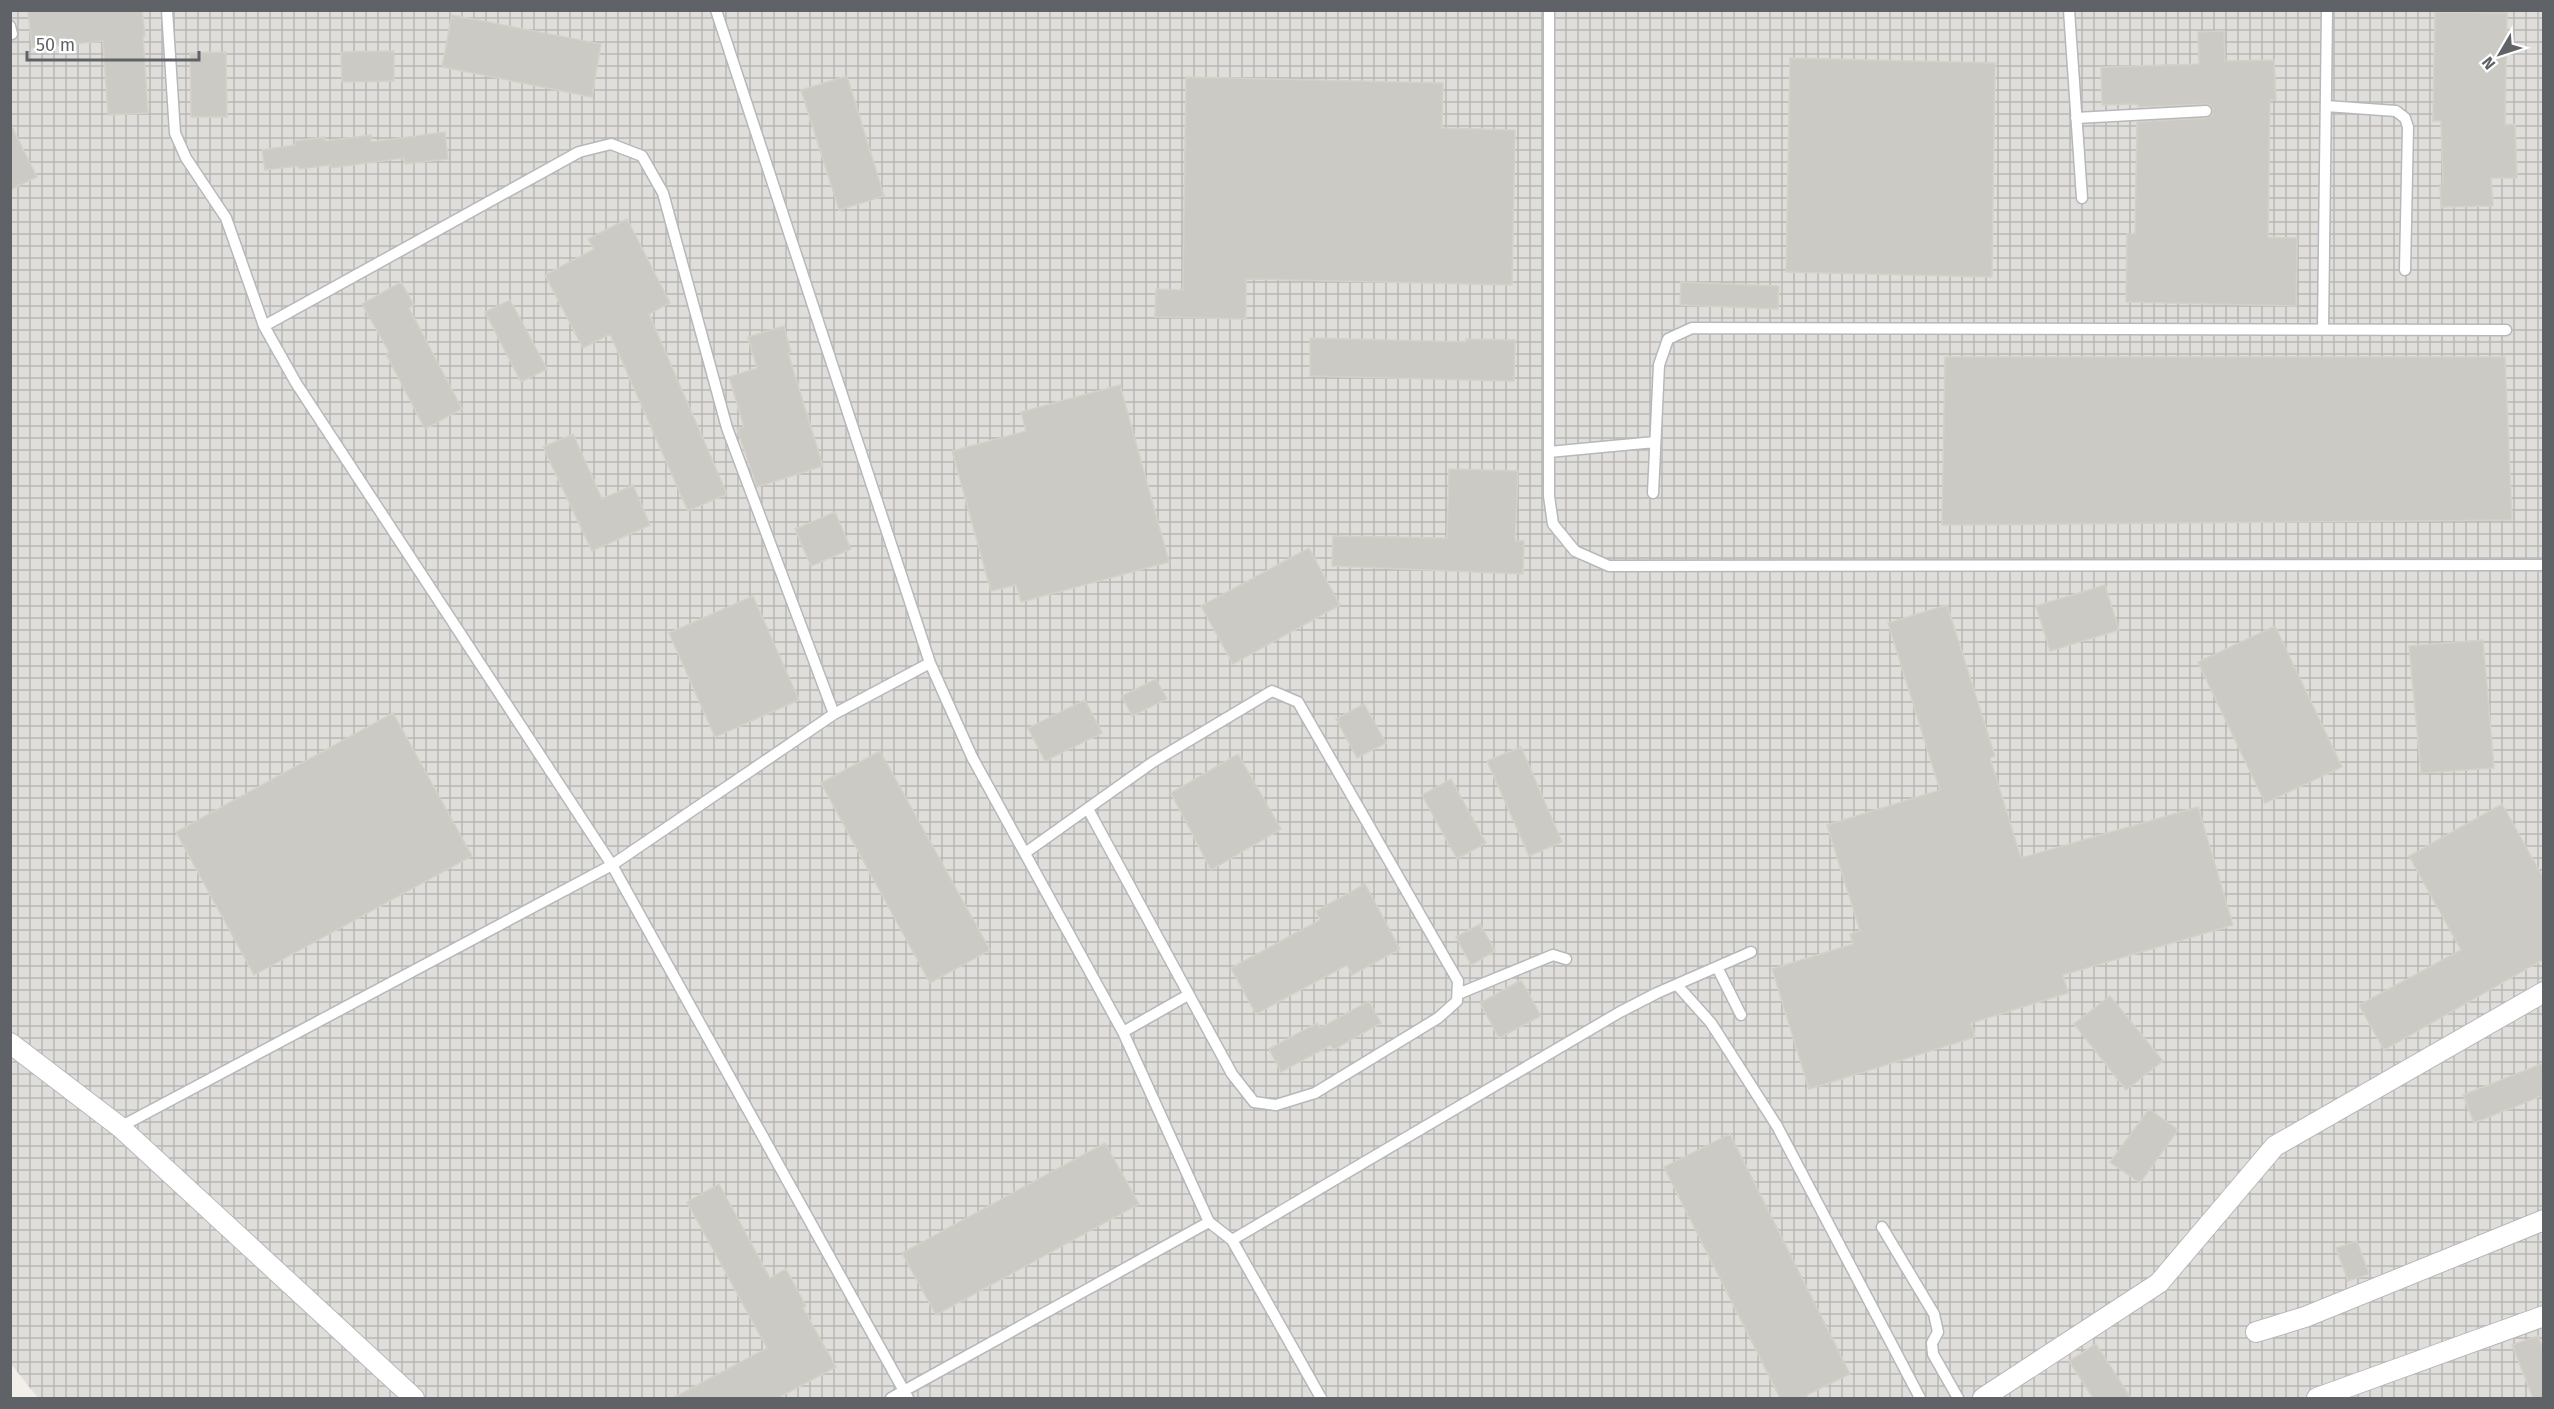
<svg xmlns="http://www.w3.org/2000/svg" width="2554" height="1409" viewBox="0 0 2554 1409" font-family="'Fira Sans',sans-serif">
<defs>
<pattern id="industrial-grid" width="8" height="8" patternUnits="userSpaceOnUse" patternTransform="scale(1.5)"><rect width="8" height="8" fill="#e0deda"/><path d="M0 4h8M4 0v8" fill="none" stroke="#b9b8b5"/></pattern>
</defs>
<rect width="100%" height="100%" fill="#f1efe8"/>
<path fill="url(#industrial-grid)" d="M11,11H2543V1398H38L11,1364Z"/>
<path fill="#cccac5" stroke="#d6d1c6" stroke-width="1.5" d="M28,10H142L145,36H143L148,113L108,115L103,41L32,48Z
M2435,12L2507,13L2505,125L2515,124L2517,178H2491L2493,206L2441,207L2440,184L2443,183L2441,121H2433Z
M452,15L601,44L592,97L442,67Z
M2224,31L2225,61L2274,60L2276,100H2270L2268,237L2297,238L2296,306L2126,302L2127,234H2135L2137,122L2206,118L2212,115L2213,110L2210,105L2206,104L2138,107V104L2102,105L2101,67L2199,64L2198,32Z
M394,51V81L342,82L341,52Z
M226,52L227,117H191L190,53Z
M1790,58L1995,63L1992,277L1786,272Z
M847,76L884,196L839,210L801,90Z
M1186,77L1443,83L1442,128L1515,130L1512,285L1246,279V319L1155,317L1156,289L1183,290Z
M10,123L37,177L10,190Z
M445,132L448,159L405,164L404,158L331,168V165L299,169L298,166L265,170L262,150L295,145V141L324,137L325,141L371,135V142Z
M627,219L670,303L649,314L727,494L688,511L610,334L583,348L545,275L594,249L588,239Z
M401,282L414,305L409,308L462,409L425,429L386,354L389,352L362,304Z
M1681,282L1779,286L1778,309L1680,305Z
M510,300L547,369L521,382L485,312Z
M784,326L791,352L788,353L823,466L757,487L737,429L744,427L729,377L757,368L748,337Z
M1310,338L1466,342V339L1515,340L1514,381L1310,376Z
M1945,357H2505L2512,520L1942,525Z
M1120,385L1169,562L1021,602L1016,585L991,591L952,451L1026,431L1021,412Z
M573,434L602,499L633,485L650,525L592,551L543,447Z
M1449,469L1518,471L1515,541H1524L1523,574L1332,566L1333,536L1447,538Z
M835,512L851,549L811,566L795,529Z
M1309,548L1340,605L1233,664L1201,606Z
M2105,585L2119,630L2050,651L2036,606Z
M753,596L799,700L715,737L669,633Z
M1947,605L1995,756L1990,758L2021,858L2198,807L2233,925L2063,975L2068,993L1971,1023L1975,1037L1809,1089L1772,969L1853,944L1850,934L1860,931L1827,825L1940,790L1888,623Z
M2275,626L2342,767L2265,803L2198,662Z
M2483,640L2494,768L2421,773L2409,646Z
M1156,679L1167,699L1132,716L1122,696Z
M1085,700L1102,733L1045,761L1028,728Z
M1364,704L1386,743L1357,758L1336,719Z
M393,713L472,856L254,975L176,832Z
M1521,747L1562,842L1529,856L1487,761Z
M880,751L990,950L930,983L821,783Z
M1238,754L1281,829L1211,870L1171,793Z
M1451,779L1486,843L1457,859L1422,795Z
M2502,804L2544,879V959L2384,1050L2359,1005L2461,950L2409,856Z
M1365,884L1400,949L1352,975L1347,965L1256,1014L1231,968L1320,920L1316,911Z
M1480,924L1495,951L1471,965L1456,937Z
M1521,980L1541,1016L1499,1038L1480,1003Z
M2110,996L2163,1061L2126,1090L2074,1024Z
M1369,1001L1381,1023L1333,1050L1331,1045L1281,1072L1269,1049L1317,1023L1320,1028Z
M2544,1063V1095L2474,1123L2463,1095Z
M2149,1109L2178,1130L2140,1183L2110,1162Z
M1730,1134L1850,1374L1801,1398H1780L1664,1167Z
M1105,1143L1139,1204L936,1315L902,1253Z
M719,1184L770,1278L786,1269L806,1306L803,1308L836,1367L778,1398H673L767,1348L687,1202Z
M2357,1241L2369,1274L2348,1281L2336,1248Z
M2538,1336L2544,1351V1398H2533L2512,1345Z
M2096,1344L2131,1398H2093L2069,1361Z"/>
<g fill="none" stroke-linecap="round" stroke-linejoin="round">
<g stroke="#b5b8bc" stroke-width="13">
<path id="lane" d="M167,10L175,133L186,158L226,218L264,326L296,383L612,865L908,1398
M716,10L930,663L972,757L1123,1032L1209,1222L1232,1240L1321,1398
M1549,10V496L1553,524L1575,551L1609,566L2544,565
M2069,10L2082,198
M10,26L12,34
M2326,106L2396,111L2405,118L2408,127L2405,270
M2076,118L2206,111
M264,326L579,152L611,144L642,156L663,193L727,428L834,714
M2323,329L2327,10
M1549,452L1655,442
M1653,493L1659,365L1668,339L1692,328L2506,330
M1025,853L1153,762L1272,691L1298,702L1458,981L1457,1001L1438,1018L1315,1093L1276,1105L1254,1102L1232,1074L1088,809
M1717,967L1741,1015
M1677,985L1711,1023L1777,1126L1920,1398
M1458,994L1553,955L1566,959
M1123,1032L1188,995
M120,1127L612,865L834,714L930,663
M1882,1227L1934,1314L1938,1332L1932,1343L1933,1354L1958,1398
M1232,1240L1620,1012L1657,993L1751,952
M891,1398L1209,1222"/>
</g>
<g stroke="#b5b8bc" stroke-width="22">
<path id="street" d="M10,1043L120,1127L414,1398
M2256,1332L2305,1317L2544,1220
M1983,1398L2159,1283L2275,1146L2544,992
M2317,1398L2544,1316"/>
</g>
<use href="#lane" stroke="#fff" stroke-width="10"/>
<use href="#street" stroke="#fff" stroke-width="20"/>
</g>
<rect width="2554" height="1409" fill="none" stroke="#5f6368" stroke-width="24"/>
<g transform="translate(2500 54) rotate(231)" stroke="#ffffff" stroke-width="4.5" paint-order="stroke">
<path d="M0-4.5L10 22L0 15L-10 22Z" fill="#5f6368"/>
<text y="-9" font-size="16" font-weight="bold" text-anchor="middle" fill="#5f6368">N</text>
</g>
<path d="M27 51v9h172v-9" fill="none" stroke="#5f6368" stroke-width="3"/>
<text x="36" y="51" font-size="18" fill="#5f6368" stroke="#ffffff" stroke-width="4.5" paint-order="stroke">50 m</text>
</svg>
